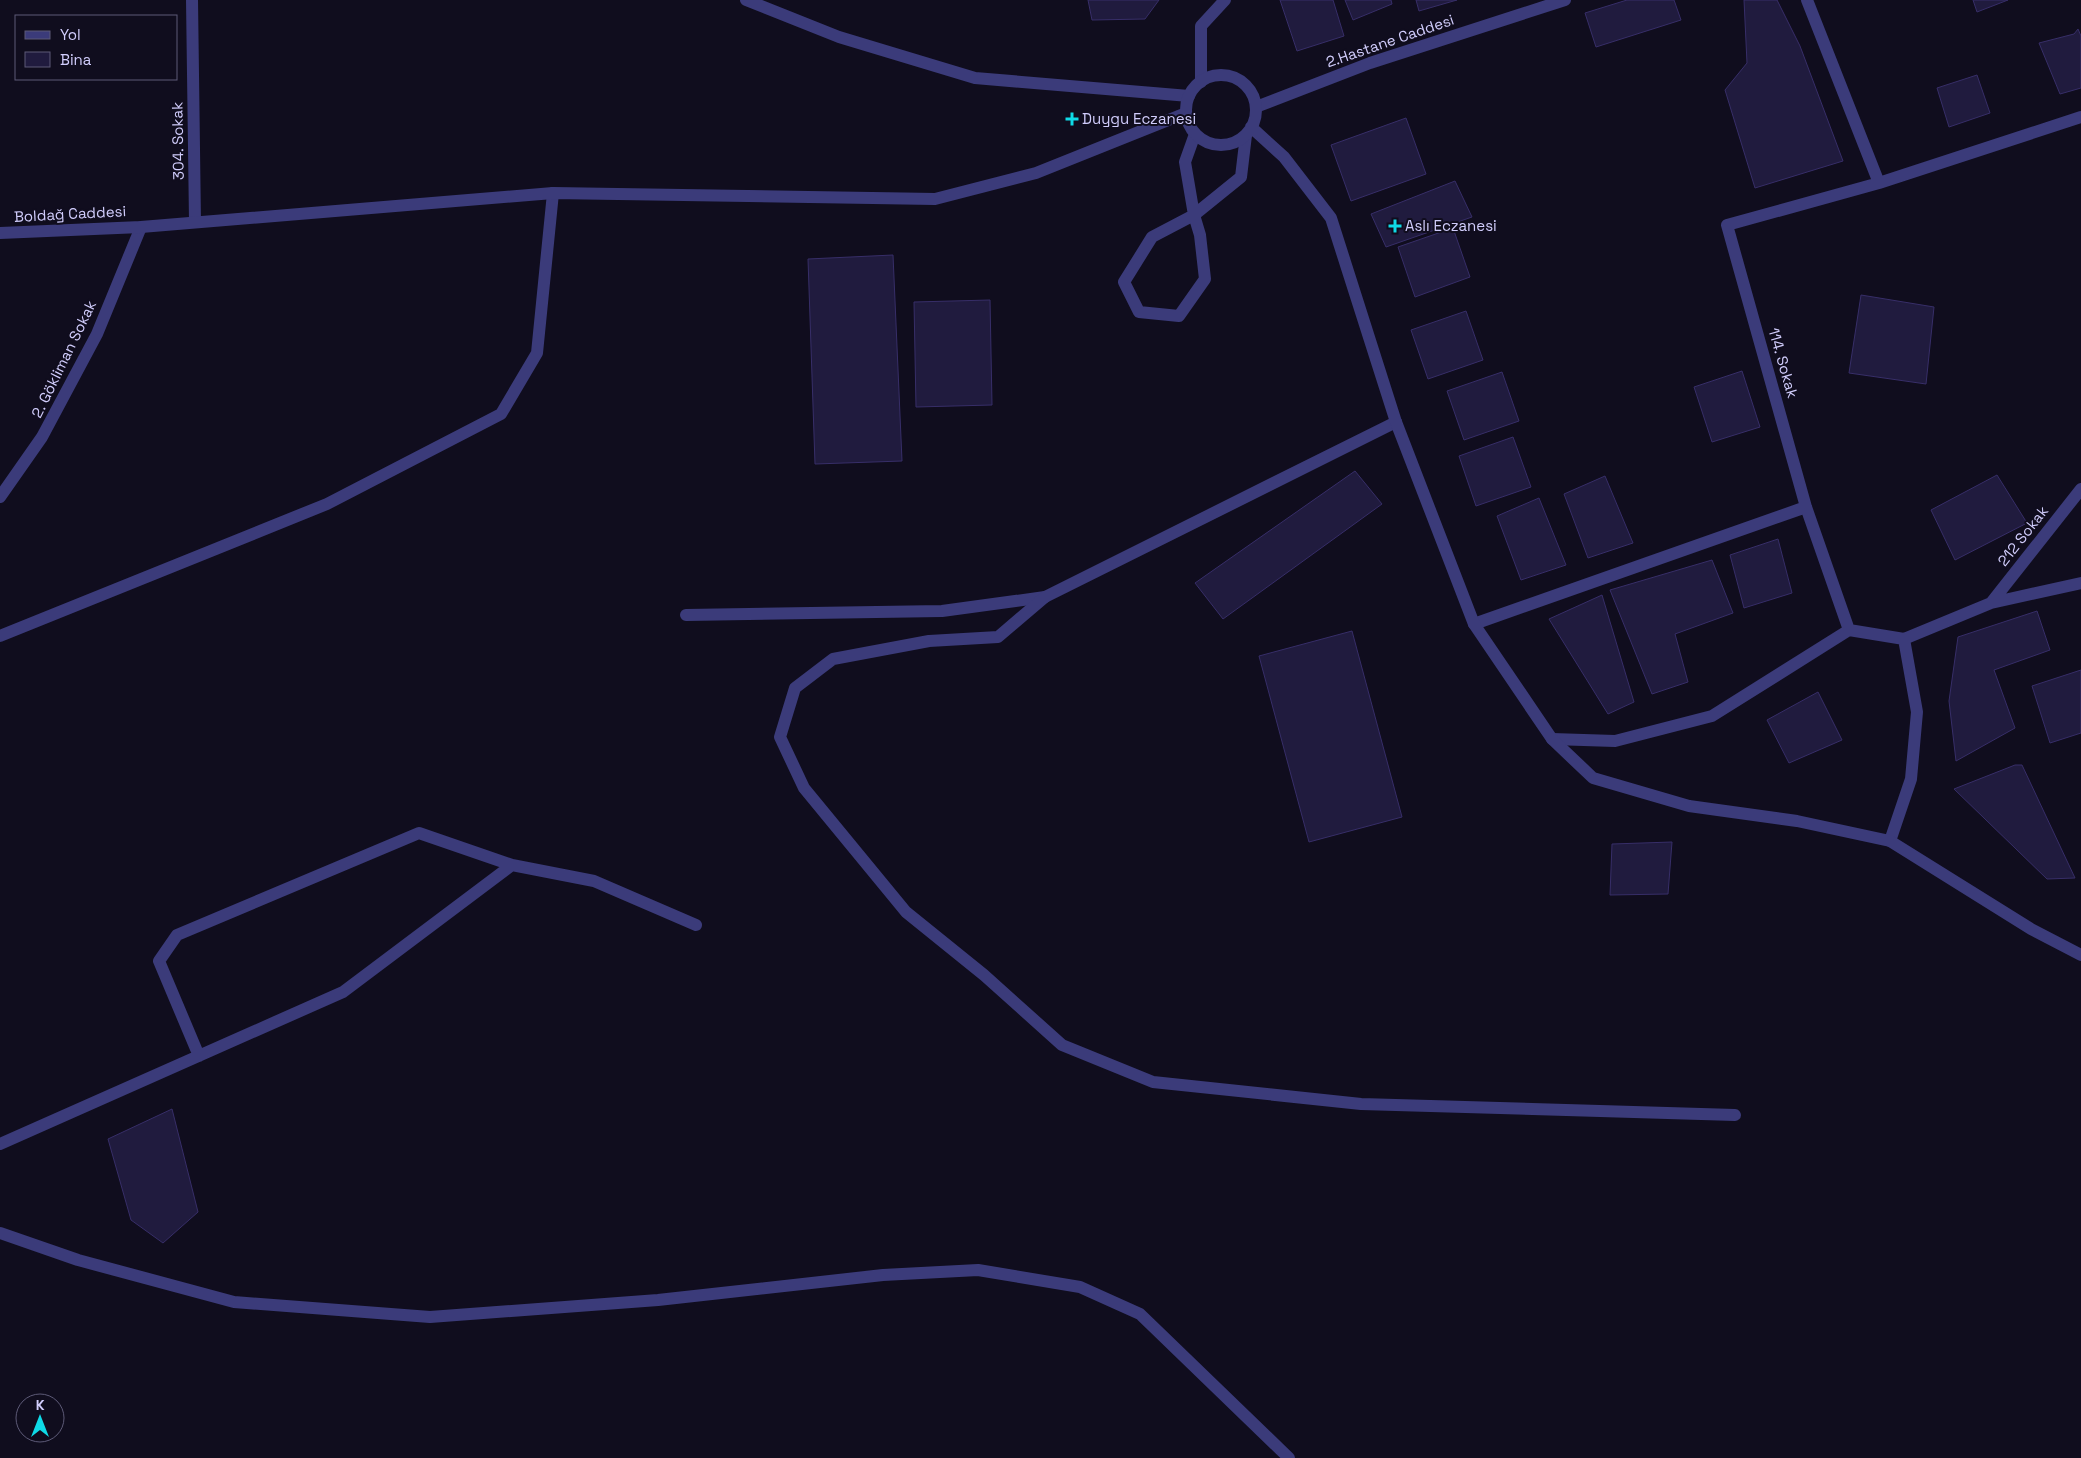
<svg xmlns="http://www.w3.org/2000/svg" width="2081" height="1458" viewBox="0 0 2081 1458" font-family="'Space Grotesk',sans-serif">
<rect width="100%" height="100%" fill="#100d1e"/>
<path fill="#201b3e" stroke="#372e68" d="M1088,0H1159L1145,19L1092,20Z
M1280,0H1333L1344,36L1297,51Z
M1345,0H1391L1392,4L1353,20Z
M1416,0H1457L1419,11Z
M1627,0H1674L1681,20L1596,47L1585,13Z
M1744,0H1777L1800,46L1843,161L1755,188L1725,90L1747,63Z
M1973,0H2008L1977,12Z
M2078,29L2081,36V88L2060,94L2039,43L2074,34Z
M1977,75L1990,113L1949,127L1937,88Z
M1406,118L1426,174L1351,201L1331,145Z
M1455,181L1472,217L1386,247L1371,214Z
M1453,228L1470,277L1415,297L1398,247Z
M893,255L902,461L815,464L808,259Z
M1861,295L1934,307L1926,384L1849,373Z
M990,300L992,405L916,407L914,302Z
M1466,311L1483,360L1428,379L1411,330Z
M1742,371L1760,427L1712,442L1694,387Z
M1502,372L1519,421L1464,440L1447,391Z
M1513,437L1531,487L1476,506L1459,456Z
M1355,471L1382,504L1223,619L1195,583Z
M1997,475L2027,523L1955,560L1931,510Z
M1605,476L1633,543L1588,558L1564,494Z
M1539,498L1566,565L1521,580L1497,516Z
M1778,539L1792,593L1744,608L1730,555Z
M1712,560L1733,613L1675,634L1688,682L1652,694L1610,590Z
M1602,595L1634,702L1608,714L1549,619Z
M2037,611L2050,650L1994,670L2015,728L1956,761L1949,701L1958,637Z
M1352,631L1402,817L1309,842L1259,656Z
M2081,670V733L2050,743L2032,686Z
M1818,692L1842,740L1789,763L1767,720Z
M2015,765H2022L2075,878L2047,879L1954,789Z
M1672,842L1668,894L1610,895L1612,844Z
M172,1109L198,1212L163,1243L131,1220L108,1139Z"/>
<g fill="none" stroke-linecap="round" stroke-linejoin="round">
<path stroke="#3b3b7a" stroke-width="12" d="M1195,134L1185,162L1194,215L1152,237L1124,282L1139,312L1179,316L1205,279L1200,235L1194,215L1241,177L1246,135
M686,615L942,611L1045,597"/>
<path stroke="#3b3b7a" stroke-width="12" d="M192,0L195,222
M746,0L839,37L975,78L1189,96
M1807,0L1879,183
M1201,82V26L1225,0
M1256,107L1370,63L1565,0
M2081,117L1879,183L1727,225L1806,507L1849,630L1904,639L1991,603L2081,583
M1396,422L1045,597L998,637L929,641L833,659L795,688L780,737L804,788L906,912L984,975L1062,1045L1153,1082L1361,1104L1735,1115
M0,497L42,437L97,334L141,227
M1991,603L2081,489
M1474,624L1806,507
M0,636L327,504L501,414L537,353L553,193
M1552,739L1615,741L1712,716L1849,630
M1890,841L1911,779L1917,712L1904,639
M199,1056L159,961L177,935L419,833L512,865L594,881L696,925
M0,1144L343,992L512,865
M0,1233L78,1260L234,1302L430,1317L658,1300L883,1275L978,1270L1080,1287L1140,1314L1289,1458"/>
<path stroke="#3b3b7a" stroke-width="12" d="M1186 110a35 35 0 1 1 70 0a35 35 0 1 1-70 0Z
M1251,127L1284,157L1331,218L1396,422L1474,624L1552,739L1593,778L1689,806L1797,821L1890,841L2031,929L2081,955
M0,233L141,227L553,193L935,199L1036,173L1186,113"/>
</g>
<g fill="#0fdae7" stroke="#100d1e" stroke-width="2">
<path d="M1069.5 111.5h5v5h5v5h-5v5h-5v-5h-5v-5h5z"/>
<path d="M1392.5 218.5h5v5h5v5h-5v5h-5v-5h-5v-5h5z"/>
</g>
<g text-anchor="middle" stroke-width="4" stroke-linejoin="round" paint-order="stroke">
<g font-size="15" fill="#d1cdfc" stroke="#100d1e">
<text transform="translate(1390 41) rotate(-19)" y="5">2.Hastane Caddesi</text>
<text transform="translate(178 141) rotate(-91)" y="5">304. Sokak</text>
<text transform="translate(70 214) rotate(-3)" y="5">Boldağ Caddesi</text>
<text transform="translate(64 359) rotate(-64)" y="5">2. Gökliman Sokak</text>
<text transform="translate(1783 363) rotate(74)" y="5">114. Sokak</text>
<text transform="translate(2023 536) rotate(-52)" y="5">212 Sokak</text>
</g>
<g font-size="15" fill="#d1cdfc" stroke="#100d1e" text-anchor="start">
<text x="1082" y="124">Duygu Eczanesi</text>
<text x="1405" y="231">Aslı Eczanesi</text>
</g>
</g>
<rect x="15" y="15" width="162" height="65" fill="#100d1e" stroke="#5d5a77"/>
<rect x="25" y="31" width="25" height="8" fill="#3b3b7a" stroke="#5d5a77"/>
<text x="60" y="40" font-size="15" fill="#d1cdfc">Yol</text>
<rect x="25" y="52" width="25" height="15" fill="#201b3e" stroke="#5d5a77"/>
<text x="60" y="65" font-size="15" fill="#d1cdfc">Bina</text>
<g transform="translate(40 1418)"><circle r="24" fill="#100d1e" stroke="#5d5a77"/>
<path d="M0-4L9 19L0 12L-9 19Z" fill="#0fdae7"/>
<text y="-8" font-size="14" font-weight="bold" text-anchor="middle" fill="#d1cdfc">K</text>
</g>
</svg>
